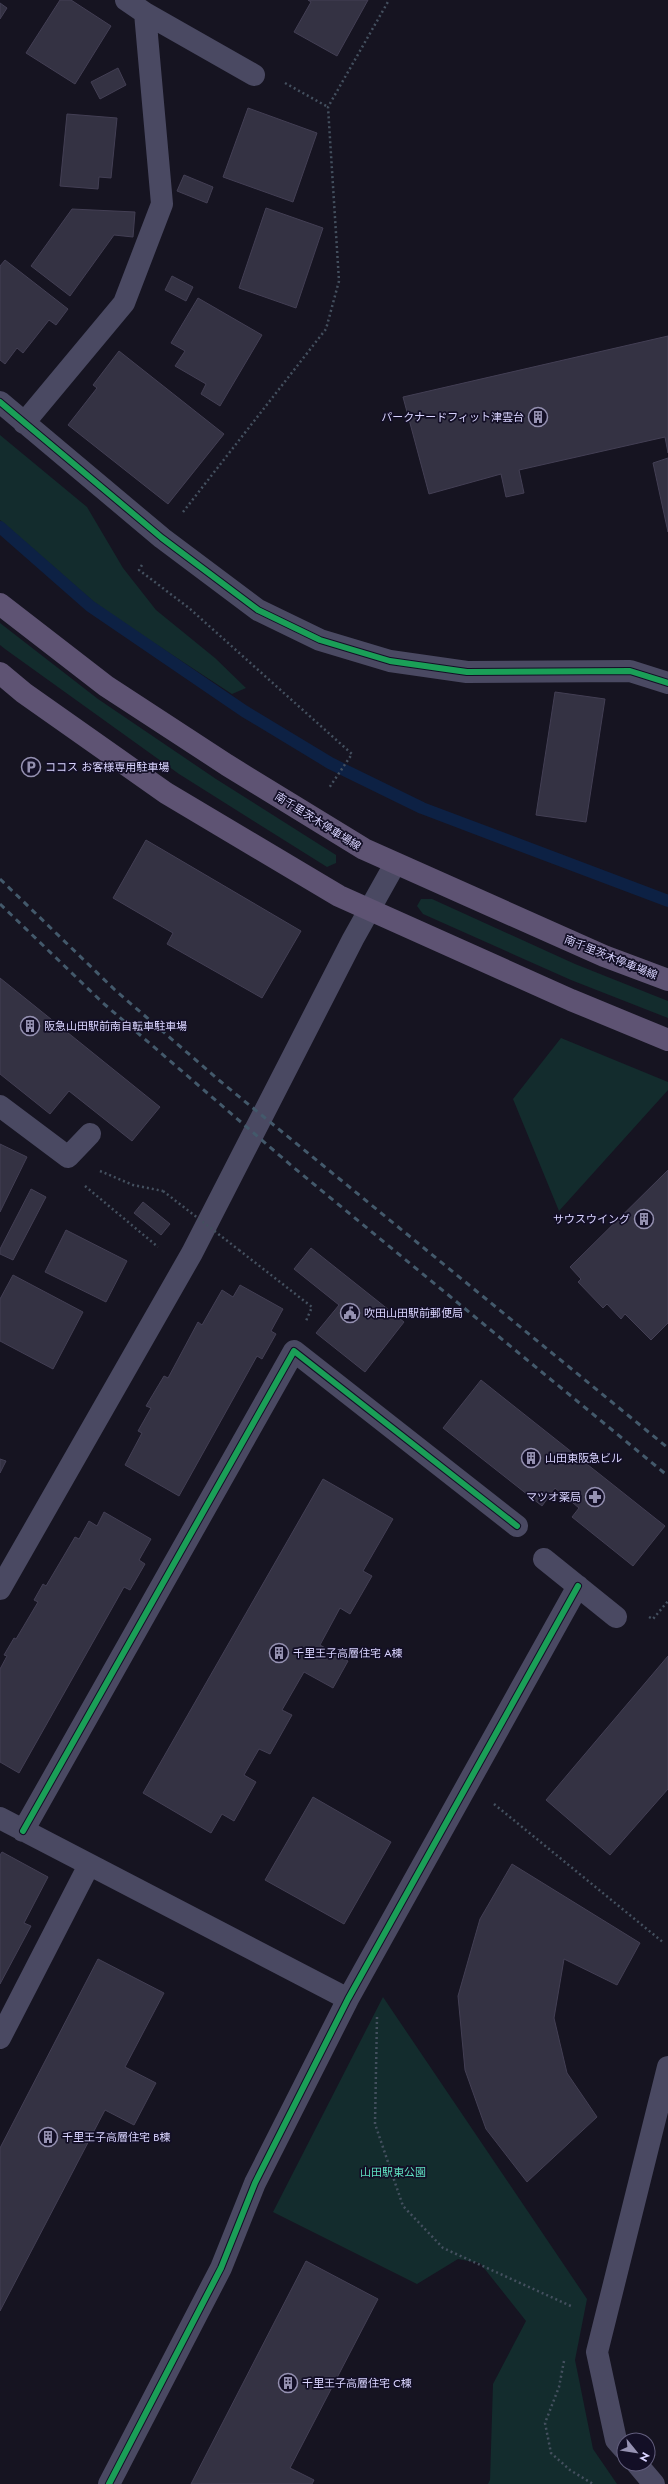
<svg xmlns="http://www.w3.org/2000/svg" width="668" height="2484" viewBox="0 0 668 2484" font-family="Jost,'Noto Sans JP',sans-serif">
<rect width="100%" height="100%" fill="#161421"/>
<path fill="#132c2d" d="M0,435L87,507L123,568L156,610L215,658L246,688L232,694L102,609L0,520Z
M0,623L98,699L216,779L336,855V863L327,867L179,774L5,649L0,645Z
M421,899H432L575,964L668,1001V1018L571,980L423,914L417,906Z
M561,1038L668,1082V1090L559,1211L513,1099Z
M383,1997L587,2299L575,2360L593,2449L617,2484H488L490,2480L493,2384L526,2321L480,2263L458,2259L417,2284L273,2212Z"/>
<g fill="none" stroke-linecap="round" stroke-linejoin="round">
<path stroke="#0d2144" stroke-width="12" d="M0,527L90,606L244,711L330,763L422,808L668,901"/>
</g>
<path fill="#343243" stroke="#433f54" d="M60,0H71L111,26L75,84L26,53Z
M308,0H368L337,56L294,32L311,2Z
M0,3L7,8L0,19Z
M118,68L126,85L100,99L91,82Z
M248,108L317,133L293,202L223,177Z
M67,114L117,118L111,178L99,177L98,189L60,186Z
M184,175L213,187L207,203L177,191Z
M266,208L323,228L296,308L239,288Z
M72,209L135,212L133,237L114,235L70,296L31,266Z
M5,260L68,309L56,325L49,320L23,353L17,348L5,364L0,360V266Z
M172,276L193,287L186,301L165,290Z
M198,298L262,335L220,406L201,394L206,384L175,366L185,351L171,343Z
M668,336V453L665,437L519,470L524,493L506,497L501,474L429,494L403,397Z
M119,351L224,434L168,504L68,425L97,388L93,385Z
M668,458V532L653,463Z
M555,692L605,699L586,822L536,815Z
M146,840L301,931L262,998L167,944L173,933L113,898Z
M0,978L160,1107L132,1141L69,1091L50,1114L0,1074Z
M0,1144L27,1157L0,1212Z
M668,1170V1323L651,1340L625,1314L621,1319L607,1304L603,1308L578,1282L581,1279L570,1267Z
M31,1189L46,1197L13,1260L0,1254V1249Z
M143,1202L170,1224L161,1235L134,1213Z
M66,1230L127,1261L106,1302L45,1272Z
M311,1248L404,1322L365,1372L316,1333L339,1305L294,1269Z
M13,1275L83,1312L53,1369L0,1341V1299Z
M240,1285L283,1309L271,1331L276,1334L262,1359L257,1356L179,1496L125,1465L142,1433L138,1431L151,1408L146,1406L164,1376L168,1378L198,1322L202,1325L222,1290L233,1297Z
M481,1380L665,1526L633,1566L572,1517L579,1508L555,1488L542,1506L443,1428Z
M0,1459L6,1461L0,1473Z
M323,1479L393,1519L363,1571L372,1576L350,1614L340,1608L320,1645L348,1661L333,1688L304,1672L282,1710L292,1715L270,1754L259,1749L244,1775L256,1782L234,1821L222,1814L211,1833L143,1793Z
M104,1512L151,1539L139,1560L145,1564L130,1590L124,1587L19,1773L0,1762V1669L7,1656L4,1655L14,1638L16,1639L38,1602L34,1600L43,1584L46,1586L75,1537L79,1539L89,1521L97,1526Z
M668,1656V1789L610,1855L546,1800Z
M313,1797L391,1842L344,1924L265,1880Z
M2,1852L48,1877L24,1923L31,1926L0,1984V1855Z
M512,1864L640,1943L617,1985L564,1959L554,2018L567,2073L597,2117L527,2182L486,2129L465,2070L458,1996L480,1919Z
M98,1959L164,1993L125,2067L156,2083L134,2125L105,2110L0,2311V2148Z
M306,2261L378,2299L290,2468L314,2480L312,2484H191Z"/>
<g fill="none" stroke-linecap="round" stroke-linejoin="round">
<path stroke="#44505f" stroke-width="2.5" stroke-dasharray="2 3" stroke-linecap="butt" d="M285,83L328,107
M183,512L326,329L339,281L328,107L389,0
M142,565L139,570L189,608L352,754L329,788
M100,1171L133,1185L163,1191
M85,1186L158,1247
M239,1250L312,1307L306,1321
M649,1617L653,1619L668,1601
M494,1804L664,1943
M377,2017L375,2124L403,2206L443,2248L573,2307
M564,2361L559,2387L545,2423L551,2453L570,2470L593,2484"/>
<path stroke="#4a4962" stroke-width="22" d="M145,13L254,75
M0,402L162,538L258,610L320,640L390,661L467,672L630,671L668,683
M24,423L124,303L162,204L145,13L126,0
M0,1106L68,1157L90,1134
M544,1559L616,1617
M0,1589L192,1253L353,939L395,864
M0,1818L348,1999
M23,1831L294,1351L517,1526
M0,2038L89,1865
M624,2449L616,2440L597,2352L668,2067
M637,2464L654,2484
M109,2484L221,2268L255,2183L348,1999L578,1586"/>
<path stroke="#5e5373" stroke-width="22" d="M0,604L106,686L227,765L364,849L604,956L668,980
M0,673L24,693L166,793L339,896L571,1000L668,1040"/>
<path stroke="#43596b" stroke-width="3" stroke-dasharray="6 5" stroke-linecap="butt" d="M0,879L115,990L220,1081L668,1448
M0,904L103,1003L293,1167L668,1476"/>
<path stroke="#44505f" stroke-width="2.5" stroke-dasharray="2 3" stroke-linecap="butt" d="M163,1191L239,1250"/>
<g stroke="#130f26" stroke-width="8">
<path id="cycleway" d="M0,402L162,538L258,610L320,640L390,661L467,672L630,671L668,683
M23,1831L294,1351L517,1526
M109,2484L221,2268L255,2183L348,1999L578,1586"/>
</g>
<use href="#cycleway" stroke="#1a9f57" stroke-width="6"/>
</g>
<defs>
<g id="building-ring" transform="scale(1)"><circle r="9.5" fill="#130f26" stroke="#9591b1" stroke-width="1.5"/><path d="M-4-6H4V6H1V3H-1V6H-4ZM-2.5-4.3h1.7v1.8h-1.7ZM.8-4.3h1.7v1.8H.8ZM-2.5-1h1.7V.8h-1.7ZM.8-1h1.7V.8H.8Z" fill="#9591b1"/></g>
<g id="parking-ring" transform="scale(1)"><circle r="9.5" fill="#130f26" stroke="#9591b1" stroke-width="1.5"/><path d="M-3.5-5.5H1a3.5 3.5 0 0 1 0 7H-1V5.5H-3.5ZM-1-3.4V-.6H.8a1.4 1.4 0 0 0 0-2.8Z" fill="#9591b1"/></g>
<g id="civic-ring" transform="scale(1)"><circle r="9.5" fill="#130f26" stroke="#9591b1" stroke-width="1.5"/><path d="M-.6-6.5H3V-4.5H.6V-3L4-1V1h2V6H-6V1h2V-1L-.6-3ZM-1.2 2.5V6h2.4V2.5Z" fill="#9591b1"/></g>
<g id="pharmacy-ring" transform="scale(1)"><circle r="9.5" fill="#130f26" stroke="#9591b1" stroke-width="1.5"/><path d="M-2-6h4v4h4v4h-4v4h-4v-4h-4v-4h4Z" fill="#9591b1"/></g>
</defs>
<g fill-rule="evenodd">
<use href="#building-ring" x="538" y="417"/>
<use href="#parking-ring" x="31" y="767"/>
<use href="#building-ring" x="30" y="1026"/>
<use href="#building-ring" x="644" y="1219"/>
<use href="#civic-ring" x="350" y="1313"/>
<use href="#building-ring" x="531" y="1458"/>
<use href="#pharmacy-ring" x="595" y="1497"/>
<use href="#building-ring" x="279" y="1653"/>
<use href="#building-ring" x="48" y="2137"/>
<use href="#building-ring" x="288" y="2383"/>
</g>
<g text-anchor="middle" stroke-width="3.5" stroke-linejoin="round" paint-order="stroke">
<g font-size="11" fill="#d9d4ff" stroke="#130f26" text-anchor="start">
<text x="524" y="421" text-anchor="end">パークナードフィット津雲台</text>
<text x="45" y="771">ココス お客様専用駐車場</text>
<text x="44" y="1030">阪急山田駅前南自転車駐車場</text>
<text x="630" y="1223" text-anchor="end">サウスウイング</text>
<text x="364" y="1317">吹田山田駅前郵便局</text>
<text x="545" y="1462">山田東阪急ビル</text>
<text x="581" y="1501" text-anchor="end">マツオ薬局</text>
<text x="293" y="1657">千里王子高層住宅 A棟</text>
<text x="62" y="2141">千里王子高層住宅 B棟</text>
<text x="302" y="2387">千里王子高層住宅 C棟</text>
</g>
<g font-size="11" fill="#d9d4ff" stroke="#130f26">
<text transform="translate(318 821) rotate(32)" y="4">南千里茨木停車場線</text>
<text transform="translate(611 957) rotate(22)" y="4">南千里茨木停車場線</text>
</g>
<g font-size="11" fill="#5fe0c0" stroke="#130f26">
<text x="393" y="2176">山田駅東公園</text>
</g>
</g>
<g transform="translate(636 2452) rotate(120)"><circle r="19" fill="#130f26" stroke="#625e7d"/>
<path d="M0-3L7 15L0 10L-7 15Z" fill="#9591b1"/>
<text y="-6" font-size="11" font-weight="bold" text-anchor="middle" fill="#d9d4ff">N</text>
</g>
</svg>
